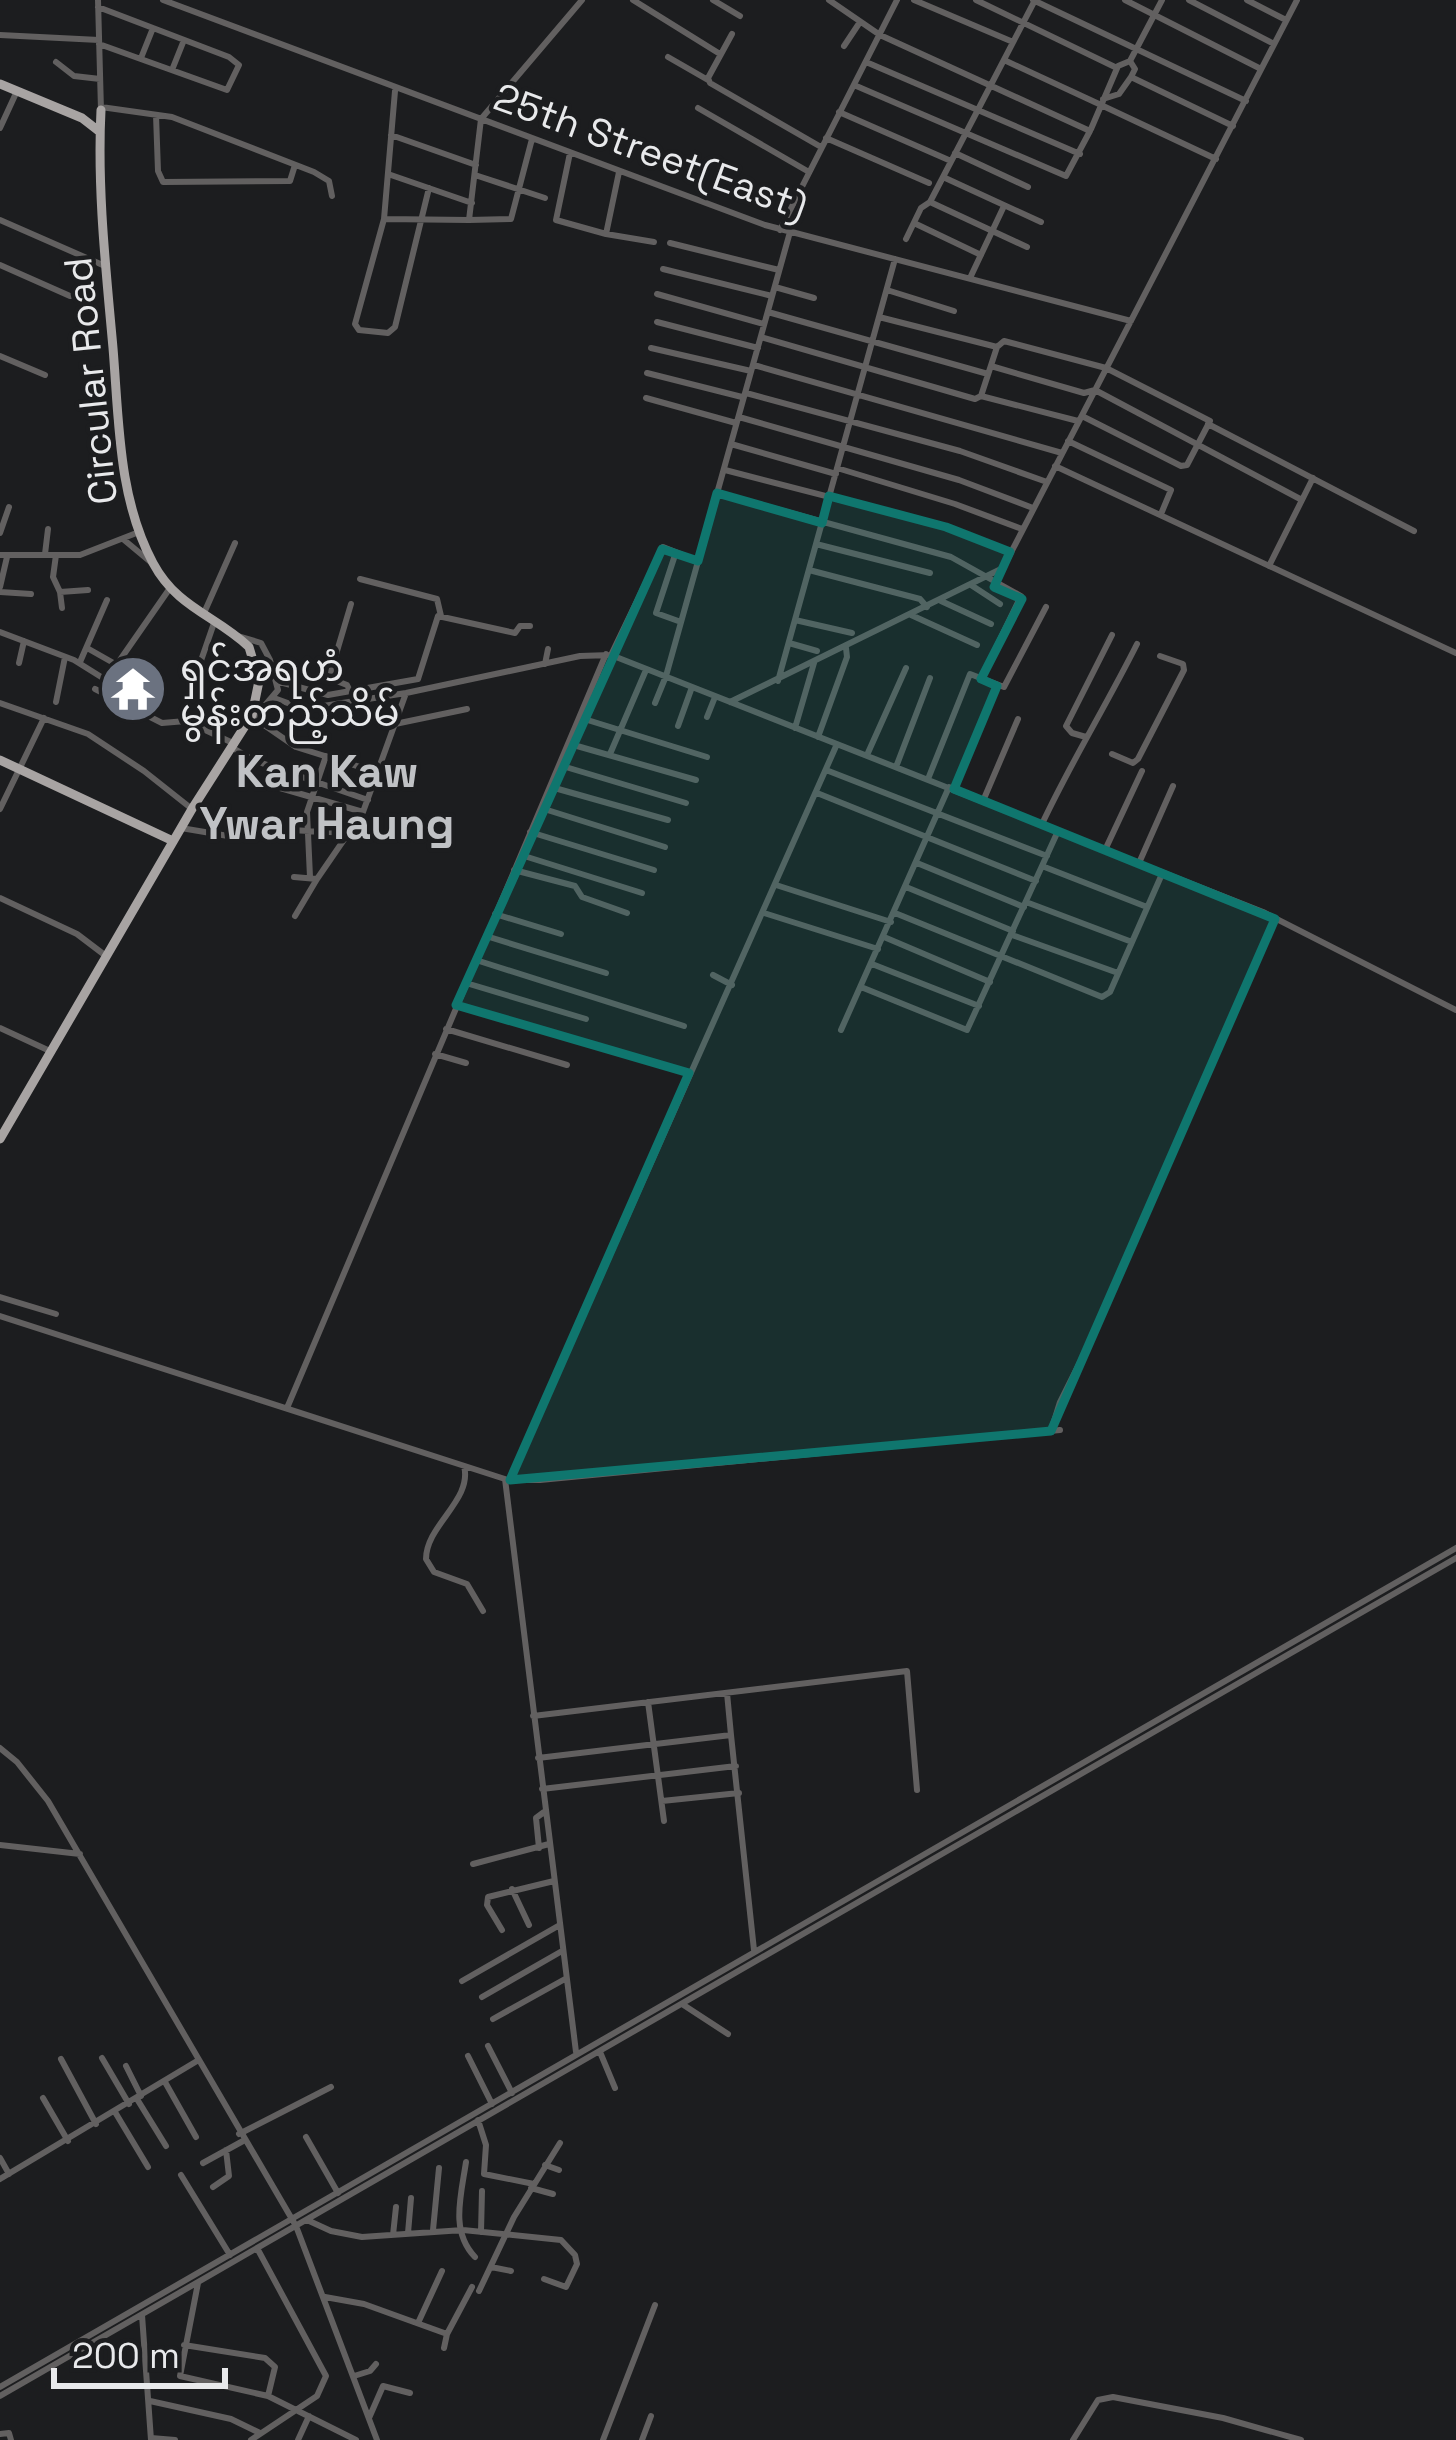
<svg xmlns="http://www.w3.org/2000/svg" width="1456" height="2440" viewBox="0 0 1456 2440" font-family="'Space Grotesk','Noto Sans Myanmar',sans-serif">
<rect width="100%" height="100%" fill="#1c1d1f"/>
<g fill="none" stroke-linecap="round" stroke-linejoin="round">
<path stroke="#626060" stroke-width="6" d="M98,0L101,110
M163,0L765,225L1131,321
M633,0L720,54
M713,0L740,16
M829,0L880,35L1090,131L1066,176L854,85
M914,0L1013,42
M976,0L1117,68
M1033,0L1246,101
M1125,0L1261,69
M1189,0L1274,44
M1247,0L1286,20
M98,7L229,57L239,65L227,90L99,44
M732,34L708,78L710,83L821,147
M0,35L99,40
M844,46L860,22
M668,57L708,80
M141,58L153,28
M1004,60L1099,104
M1130,61L1135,69L1131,77L1233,126
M56,62L74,76L100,79
M866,62L1080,154
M172,70L184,40
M395,91L384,219L355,324L359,330L388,333L395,327L429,188
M1103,99L1119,94L1131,77
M1101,105L1216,159
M101,107L172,117L314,172L329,181L332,196
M698,108L809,172
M839,112L951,161
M156,115L158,171L163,182L290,181L295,165
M0,128L17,91
M1091,129L1118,66L1130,61L1162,0
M391,135L476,165
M826,138L929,183
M570,153L556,220L606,234
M955,153L1028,187
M619,172L606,234L654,242
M388,174L472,203
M475,175L545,198
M943,177L1041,222
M930,202L1027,247
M384,219L469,220L481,119L582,0
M0,220L105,266
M469,220L511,219L532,139
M914,223L981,255
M780,230L897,0
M906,239L921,208L930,202L1035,0
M670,243L779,270
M0,265L70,296
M663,269L772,296
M970,278L1004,206
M775,287L814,298
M887,290L954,311
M657,294L764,324
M768,312L988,374
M879,317L997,347
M657,322L758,348
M761,337L975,399L981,396L997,347L1004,341L1106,368L1210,421L1187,465L1181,466L1082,416
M651,348L751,371
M0,356L45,375
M754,365L1062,453
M991,366L1084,393L1095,390L1302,500
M647,373L742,397
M746,393L960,451L1047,482
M981,396L1078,421
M646,398L736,423
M739,417L959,480L1033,508
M1208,424L1414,531
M1068,441L1171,490L1161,514
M731,444L836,474
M1055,466L1456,653
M837,468L955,504L1022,529
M725,470L946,527L1010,552
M718,493L951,557L1021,596L981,679
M0,533L9,507
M123,539L153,564
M816,544L930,573
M676,552L656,613L681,622
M45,554L48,529
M0,555H80L139,532
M56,555L53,577L60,592L88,590
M1269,566L1313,478
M809,570L920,599L927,607
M360,579L437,599L441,616
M971,585L1000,604
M0,587L7,557
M0,592L31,594
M60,592L62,608
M941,601L991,624
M204,613L235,543
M911,615L977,645
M795,620L852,633
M0,632L74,660L106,680L170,588
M238,636L261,643L270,660L278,690L255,717
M789,643L817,651
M87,648L117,665
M611,655L663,547L698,561
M80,662L107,600
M19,663L24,641
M545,664L548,649
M196,675L214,623
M276,681L328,695L418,679L438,616L515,633L520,626H530
M778,681L895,259
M95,689L162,723L186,721L235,744
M350,691L347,685L329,678L351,604
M274,698L304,709L406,693L580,656L611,655L1263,912L1456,1010
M56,702L65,657
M730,702L1003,568L1297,0
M0,703L88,734L144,771L192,809
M655,703L666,676L790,232
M707,717L715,697
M254,718L296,747L376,772
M581,718L707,757
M395,724L467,709
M678,726L692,687
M795,728L814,663
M818,737L847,657L846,648
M1086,737L1072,733L1066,726L1112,635
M570,744L696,780
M233,748L253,760L368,800
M610,754L646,670
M1112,754L1133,763L1138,759L1184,670L1183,664L1160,656
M867,755L906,668
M559,765L686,803
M896,767L930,678
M826,770L1047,856
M928,779L970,674L1004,687L1046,607
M256,781L363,812L317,879L294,877
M551,787L668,820
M955,788L997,686
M817,793L1036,881
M983,801L1018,719
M541,808L665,847
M0,809L44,718
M363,812L406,693
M1042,824C1071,762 1106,706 1137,644
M181,828L240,838
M290,830L349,833
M530,832L654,870
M1105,850L1142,771
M521,855L642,893
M917,863L1024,907
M1139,863L1173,786
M1042,866L1147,907
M514,870L575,886L582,897L627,913
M310,877L307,812L326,756
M776,885L891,922
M906,887L1013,931
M0,898L77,934L106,956
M1026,902L1132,942
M764,913L878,949
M895,913L1102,997L1110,992L1162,874
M495,914L561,934
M295,916L317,879
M1012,935L1118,973
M486,936L606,973
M884,937L990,982
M476,960L684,1026
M872,964L979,1006
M713,975L732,985
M466,983L586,1019
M861,987L967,1030L1058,831
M456,1005L689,1073
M0,1028L52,1052
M446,1029L567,1065
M841,1030L949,787
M435,1054L466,1063
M0,1297L56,1314
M0,1316L508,1480H540L1060,1430
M287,1408L606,654
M1051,1431L1060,1402L1088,1346L1275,919
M464,1466C473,1500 426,1525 426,1559L434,1572L467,1584L483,1611
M505,1479L576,2052
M510,1480L837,744
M727,1693L731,1735
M648,1702L664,1821
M533,1716L907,1671L917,1790
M0,1748L17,1762L48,1801L296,2226L377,2440
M538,1758L731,1735L754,1950
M542,1789L736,1766
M662,1801L739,1793
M0,1845L80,1854
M539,1848L536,1818L544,1812
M473,1864L549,1844
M512,1889L529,1925
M502,1930L487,1905L488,1897L554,1881
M462,1981L558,1926
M482,1997L562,1951
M682,2004L728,2034
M493,2019L565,1979
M488,2046L512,2093
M600,2052L615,2088
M468,2056L492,2104
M102,2058L129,2104
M61,2059L96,2124
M126,2066L141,2096
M165,2082L196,2137
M43,2098L68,2141
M137,2099L166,2146
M115,2112L148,2167
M478,2120L486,2145L484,2174L534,2184
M239,2134L331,2087
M306,2137L338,2193
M0,2158L9,2174
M466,2162C461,2196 450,2231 475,2257
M203,2163L243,2141
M545,2165L559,2170
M181,2175L230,2255
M0,2179L197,2061
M213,2187L229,2176L226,2150
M531,2188L553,2194
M307,2220L331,2231L362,2237L463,2230L561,2240L575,2255L577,2264L566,2287L544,2279
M433,2230L439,2168
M481,2232L482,2191
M408,2233L411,2198
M393,2235L396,2207
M491,2267L511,2271
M198,2283L180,2376L268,2396L356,2440
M479,2291L514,2217L560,2143
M325,2297L364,2304L447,2334
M142,2315L151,2440
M418,2323L442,2271
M184,2345L265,2358L275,2367L268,2396
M444,2348L447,2334L472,2287
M354,2376L370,2371L376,2364
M0,2387L1456,1548
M0,2396L1456,1558
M150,2401L231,2419L260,2433
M369,2418L383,2386L410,2393
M0,2434L9,2433L11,2440
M151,2438L175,2440
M251,2440L317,2396L326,2376L257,2248
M298,2440L309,2416
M603,2440L655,2305
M642,2440L651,2416
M1073,2440L1098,2400L1113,2397L1223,2418L1301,2440"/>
<path stroke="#a8a4a3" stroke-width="9" d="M0,84L82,118L100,132
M0,760L173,841
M0,1139L192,809L252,715L259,681L249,647C215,615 177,608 153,563C118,498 119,420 113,348C106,270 97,189 101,110"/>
</g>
<path fill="#0f766e" fill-opacity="0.2" stroke="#0f766e" stroke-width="9" stroke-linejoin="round" d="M717,493L822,523L829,496L946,527L1010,552L994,587L1022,599L981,679L997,686L954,789L1275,919L1051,1431L510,1480L689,1073L456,1005L662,549L698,561Z"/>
<defs>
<g id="temple-disc" transform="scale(3.45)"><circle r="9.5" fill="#6b7280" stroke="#1c1d1f"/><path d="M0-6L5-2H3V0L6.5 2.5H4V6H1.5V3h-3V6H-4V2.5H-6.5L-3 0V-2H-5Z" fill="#fff"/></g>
</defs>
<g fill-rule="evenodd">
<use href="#temple-disc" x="133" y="689"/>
</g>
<g text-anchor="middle" stroke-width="9" stroke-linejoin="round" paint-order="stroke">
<g font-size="39" fill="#e8e9eb" stroke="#1c1d1f">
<text transform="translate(651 151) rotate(20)" y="14">25th Street(East)</text>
<text transform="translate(90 381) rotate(-96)" y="14">Circular Road</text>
</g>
<g font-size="39" fill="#e8e9eb" stroke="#1c1d1f" text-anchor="start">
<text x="180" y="681">ရှင်အရဟံ<tspan x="180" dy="45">မွန်းတည့်သိမ်</tspan></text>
</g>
<g font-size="45" font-weight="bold" fill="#c0c2c5" stroke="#1c1d1f">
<text x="327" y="787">Kan Kaw<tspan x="327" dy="52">Ywar Haung</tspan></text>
</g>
</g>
<path d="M54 2368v18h171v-18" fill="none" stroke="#e8e9eb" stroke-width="6"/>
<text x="72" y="2368" font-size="36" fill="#e8e9eb" stroke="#1c1d1f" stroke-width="9" paint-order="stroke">200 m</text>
</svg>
